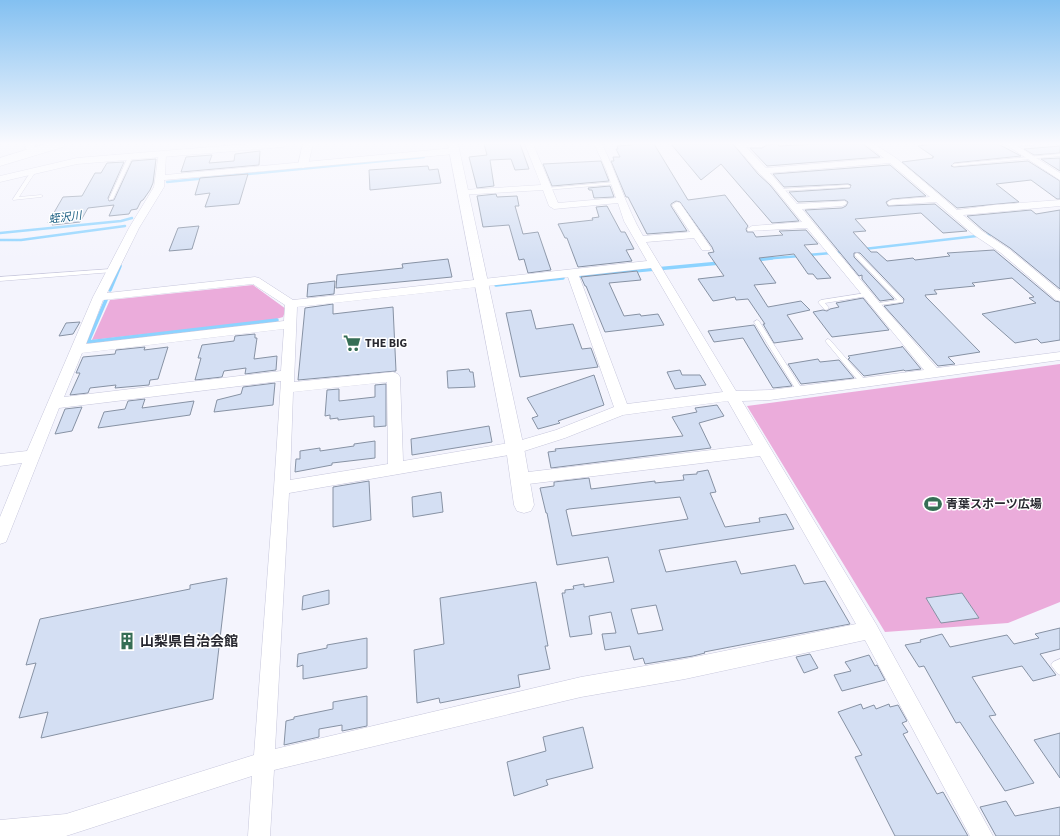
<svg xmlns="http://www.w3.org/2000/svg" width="1060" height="836" viewBox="0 0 1060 836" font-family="'Source Sans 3','Noto Sans JP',sans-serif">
<rect width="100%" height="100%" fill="#f4f4fd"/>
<path fill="#ebacdb" d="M253,285L286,309L283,317L273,320L92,340L110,300Z
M1060,364V602L1008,623L885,632L747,406Z"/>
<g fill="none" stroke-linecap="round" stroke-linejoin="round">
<path stroke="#8cd3ff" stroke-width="2.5" d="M167,182L424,157
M0,233L121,221L132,218
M0,240H21L125,226
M864,249L994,234
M808,255L843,252
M761,259L800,256"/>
<path stroke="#8cd3ff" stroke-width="3.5" d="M755,260L772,258
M581,276L720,263
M496,285L563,278
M110,290L120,266
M106,300L88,342L277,320"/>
</g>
<path fill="#d4dff3" stroke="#8792a4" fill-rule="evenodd" d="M484,144H520L529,169L515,170L511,159L490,160L494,186L477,188L469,157L487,155Z
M631,144H654L688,200L725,195L748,226L746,229L747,232H753L756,237L783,235L779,231L806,230L818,244L804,245L831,278L817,279L813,274H808L794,254L759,258L776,283L754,285L768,307L801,301L810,310L787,315L803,339L774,343L763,324H765L748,299L736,300L735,297L713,301L698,279L724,276L708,253L714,252L712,247L680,202L676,201L671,204V206L687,231L647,234L628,197H626L611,161H614L613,157H620L616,149H618L617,146L632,145Z
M671,144H733L758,174L770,185L799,221L772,223L721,164L701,180Z
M777,144L779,146L817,144H863L880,157L767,166L750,148H762L767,145Z
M934,144H998L1021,156L954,163L951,166L954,167L1028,161L1060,181V199H1057L1031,180L996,184L1019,202L957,208L902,162L933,158L932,157H934L918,146Z
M1060,146V153L1034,155L1024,149Z
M260,151L259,165L181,172L186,157L212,155L209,163L234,161L235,154Z
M1060,158V171L1041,159Z
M156,159L153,183L150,190L143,200L141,201L137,209L131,210L129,214L109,216L114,205L88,208L80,222L52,225L54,222L48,223L63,197L82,196L95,173H101L107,163L124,162L108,198L109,201L114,200L132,161Z
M601,161L609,181L552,186L543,164Z
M890,165L926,196L892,199L886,202L888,206L935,204L967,231L943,233L921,213L855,219L866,231L853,232L871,252H877L887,261L913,258L915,260L950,256L947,253L994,250L1055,301L1060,302V340L1041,343L1037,339L1015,343L982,314L1036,303L1029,298L1034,297L1012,278L972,283L975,286L934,290L937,294L925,295L926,297L980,352L948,357L955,364L938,366L884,306L903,303L904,299L860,253H854V257L894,299L880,301L862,279V275L859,276L805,210L842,208L846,206L848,202L845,200L798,202L789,192L850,188L851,185L848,184L784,187L773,174Z
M428,166L429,170L438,169L441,183L370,190L369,170Z
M248,174L239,204L205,207L210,193L195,195L200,178Z
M610,186L614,197L594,198L592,190H589L588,188Z
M496,194L497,197L517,196L519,206H515L523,234L538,232L551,270L528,273L524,259L519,260L509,225L483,227L477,196Z
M607,206L621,232H625L634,249L626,250L632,261L578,267L567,238H565L558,224L593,220L592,218L599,217L596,207Z
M1031,210L1036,214L1060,210V289L1010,248L983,230L967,216Z
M199,226L192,249L169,251L178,228Z
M448,259L452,277L336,288L337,275L403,268L402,264Z
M637,271L641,280L609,283L624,316L640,314L641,316L658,314L664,325L605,332L586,286H585L581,277Z
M335,281L334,294L307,297L308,284Z
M863,298L889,330L832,337L813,312L823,310L827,311L830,309L839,307L836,303Z
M333,304V314L393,307L396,371L298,380L305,308Z
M531,310L536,329L573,324L582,349L591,348L598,367L520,377L506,313Z
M80,322L73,334L59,336L66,323Z
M754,325L765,344L792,386L773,388L743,338L714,342L708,331Z
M255,334V338H257L254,359L277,356L276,370L245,374L246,368L224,371L222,377L195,380L201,358H198L202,345L234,341L235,336Z
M902,346L921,369L905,371L904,370L864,376L848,359L850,358L848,356L902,347Z
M145,347L144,350L168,347L158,379L150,380L149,385L115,388L116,385L90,388L88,393L70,395L80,373H76L83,357L115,354L116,350Z
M818,359L820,362L839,360L854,378L801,384L788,364Z
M469,369L470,372H473L475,387L448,388L447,371Z
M680,370L682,375H700L706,385L675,389L667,372Z
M594,375L604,405L558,421L560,423L538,429L532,418L538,416L527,398Z
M275,383L273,405L214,412L217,400L241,394L243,387Z
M386,384V426L374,427V416L338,420V418L330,419V415L325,416L327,390L339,389V401L375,397V385Z
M145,399L142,408L194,401L190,415L98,428L104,412L125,409L128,401Z
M717,405L724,416L699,423L711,448L551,468L548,452L556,451L555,449L683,436L672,417L697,412L695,408Z
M82,407L72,431L55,434L65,409Z
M489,426L492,442L412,455L411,439Z
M375,441V458L332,463V465L295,472L296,459H300V451L320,448V451L354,446V444Z
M708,470L716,492L710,493L725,527L760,522L759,518L786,514L794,529L659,550L666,572L736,561L741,574L795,565L804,584L825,581L850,624L704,652L705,653L693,656L645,664L643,658L634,660L630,646L605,650L602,634L616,633L611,612L589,616L592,634L570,637L562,593H565V590L574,589L573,586L584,584V587L614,582L608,557L557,565L547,513H546L540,488L554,486V482L589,478L591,489L655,481V483L684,480L683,475L697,474V472ZM680,497L688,519L572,536L566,510L569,509ZM656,605L663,630L638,634L631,609Z
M369,481L371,520L333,527V487Z
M441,492L443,512L413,517L412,497Z
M227,578L213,699L41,738L48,712L19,718L36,663L26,665L40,619L190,589V585Z
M536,582L548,646H545L550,669L518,675L520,687L440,703L439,698L417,703L414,650L444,644L440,598Z
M329,590V604L302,610L303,596Z
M962,593L979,618L941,623L926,598Z
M1060,628V649L1040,654L1056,675L1033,681L1022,666L972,677L996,715L989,716L1034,783L1005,791L960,722L956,723L924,666L919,667L905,645L921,642L920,640L942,634L950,647L1007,635L1014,644L1039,638L1035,634Z
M367,638V668L303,679V665L297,667L298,654L327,648V645Z
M810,654L818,668L804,673L796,657Z
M869,655L875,666L877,665L885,680L842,691L834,675L851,671L845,662Z
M367,696V726L342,731V725L319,729V737L284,745L286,721L294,719V717L333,709V702Z
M861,704L863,709L874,705L876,709L889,704L890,707L898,705L907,721L902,723L908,732L903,734L937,794L943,792L968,836H895L855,757L862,755L838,712Z
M583,727L593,768L546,780L548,785L514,796L507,762L546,751L543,737Z
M1060,733V778L1034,740Z
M1006,801L1015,816L1060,807V836H996L980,807Z"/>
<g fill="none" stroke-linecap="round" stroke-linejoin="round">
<g stroke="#c7c7dc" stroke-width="1">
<path id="service" d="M1012,144H1035L1033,145L1012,146L1010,145Z
M1060,154V156L954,166L952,165L954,164Z
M129,155L133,156L113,199L109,200V199Z
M32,170L36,171L19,197L41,195L43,196L41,197L13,200V199Z
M615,182L617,183V184L546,190L544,189L546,188Z
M848,185L850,186V187L780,191L778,190L780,189Z
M857,253L859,254L903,300V302L873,306V304L897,300L855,256V254Z
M111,269L113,270V272L0,281V277Z
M866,293L868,294V296L825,303L829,308L826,310L824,309L818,302L821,300Z
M757,320L759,321L802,389L803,391L802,393H798L754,322Z
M828,339L830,340L865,380L866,382L865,384H861L826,342L825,341L826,340Z
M1060,659V675L1057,673L1051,665L1053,662Z"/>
</g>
<g stroke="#c7c7dc" stroke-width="1">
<path id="minor" d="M28,144H36L32,150L29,151L25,148Z
M525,144H533L558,203L616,198L606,169L594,144H602C617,174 626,207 643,236L690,232L672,205L677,202L680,203L711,248L710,250H702L694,238L646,242L736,391L770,390L924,370L807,228L748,231L747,229L752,226L802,222L771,184L759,173L734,144H766L762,147H746L766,168L884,158L865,144H874L896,158L957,210L994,205L1060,200V206L963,215L982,231L1009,249L1060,291V301L1056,300L1001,253L974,235L936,202L889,205L887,203L889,201L892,200L930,197L890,163L770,173L797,204L845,201L847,203L845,205L842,206L802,209L879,302L937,368L1060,352V360L770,400L742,401L876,624L993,836H970L865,640L685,679L581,697L274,770L270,836H248L252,776L66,836H0V820L66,814L254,755L274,488L281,381L59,408L8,537L6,542L0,544V517L22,463L0,466V454L27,451L93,297L129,228L154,187L159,152H165L166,154L165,175L454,148L458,151L454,154L164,180V187L139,228L107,293L255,277L259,278L293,300L647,261L624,221L618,203L554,209L549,206L543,190L460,195L458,193L460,191L463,190L541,185ZM651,268L723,392L627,404L579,276ZM568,277L614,407L556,430L515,442L403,461L400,377L398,374L393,372L294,382L297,307ZM253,284L285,305L284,321L86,344L103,300ZM284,329L281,371L64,397L82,353ZM387,382L388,464L290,480L293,392ZM728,401L753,445L520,473L515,475L512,479L515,483L520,485L760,456L856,624L685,659L581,677L275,749L289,493L515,454L565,438L623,415Z
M1005,144H1014L1060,173V180Z"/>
</g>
<g stroke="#c7c7dc" stroke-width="1">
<path id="tertiary" d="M248,144H288L283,147L77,164L0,182V176L77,158Z
M303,144H313L308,165L303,168L298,165Z
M448,144H458L524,448L534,505L531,511L524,513L517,511L514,505L506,448Z"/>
</g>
<g stroke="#c7c7dc" stroke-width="1">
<path id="trunk" d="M45,144H65L63,147L0,166V158Z"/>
</g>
<use href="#service" fill="#fff" fill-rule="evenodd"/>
<use href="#minor" fill="#fff" fill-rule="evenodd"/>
<use href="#tertiary" fill="#fff" fill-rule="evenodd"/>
<use href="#trunk" fill="#fff" fill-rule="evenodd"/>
</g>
<linearGradient id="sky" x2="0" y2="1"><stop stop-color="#83c0f1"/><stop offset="0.55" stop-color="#fafafe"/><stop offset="1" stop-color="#fafafe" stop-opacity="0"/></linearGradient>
<rect width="1060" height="261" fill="url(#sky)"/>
<defs>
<g id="supermarket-bare" transform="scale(1.38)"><path d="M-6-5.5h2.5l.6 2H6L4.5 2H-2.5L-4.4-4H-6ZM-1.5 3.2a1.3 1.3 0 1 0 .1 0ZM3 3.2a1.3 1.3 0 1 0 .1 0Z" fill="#366e55" stroke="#fff" stroke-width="2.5" paint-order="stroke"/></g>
<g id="stadium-bare" transform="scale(1.38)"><path d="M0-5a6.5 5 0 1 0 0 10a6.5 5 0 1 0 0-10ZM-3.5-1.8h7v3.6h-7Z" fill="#366e55" stroke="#fff" stroke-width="2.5" paint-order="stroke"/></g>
<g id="building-bare" transform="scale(1.38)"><path d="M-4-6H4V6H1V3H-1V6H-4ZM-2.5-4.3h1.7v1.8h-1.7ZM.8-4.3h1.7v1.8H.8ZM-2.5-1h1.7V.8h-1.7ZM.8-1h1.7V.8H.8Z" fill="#366e55" stroke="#fff" stroke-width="2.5" paint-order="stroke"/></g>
</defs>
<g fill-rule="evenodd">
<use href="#supermarket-bare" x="352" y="343"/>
<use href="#stadium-bare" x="933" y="504"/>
<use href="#building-bare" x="127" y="641"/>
</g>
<g text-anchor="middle" stroke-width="3" stroke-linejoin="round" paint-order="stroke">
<g font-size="11" font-style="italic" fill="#195e82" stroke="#fff">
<text transform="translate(65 217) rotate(-7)" y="4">蛭沢川</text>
</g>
<g font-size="12" font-weight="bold" fill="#27272f" stroke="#fff" text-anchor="start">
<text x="365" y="347">THE BIG</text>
<text x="946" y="508">青葉スポーツ広場</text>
</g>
<g font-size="14" font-weight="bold" fill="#27272f" stroke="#fff" text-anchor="start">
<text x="140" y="646">山梨県自治会館</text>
</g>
</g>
</svg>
